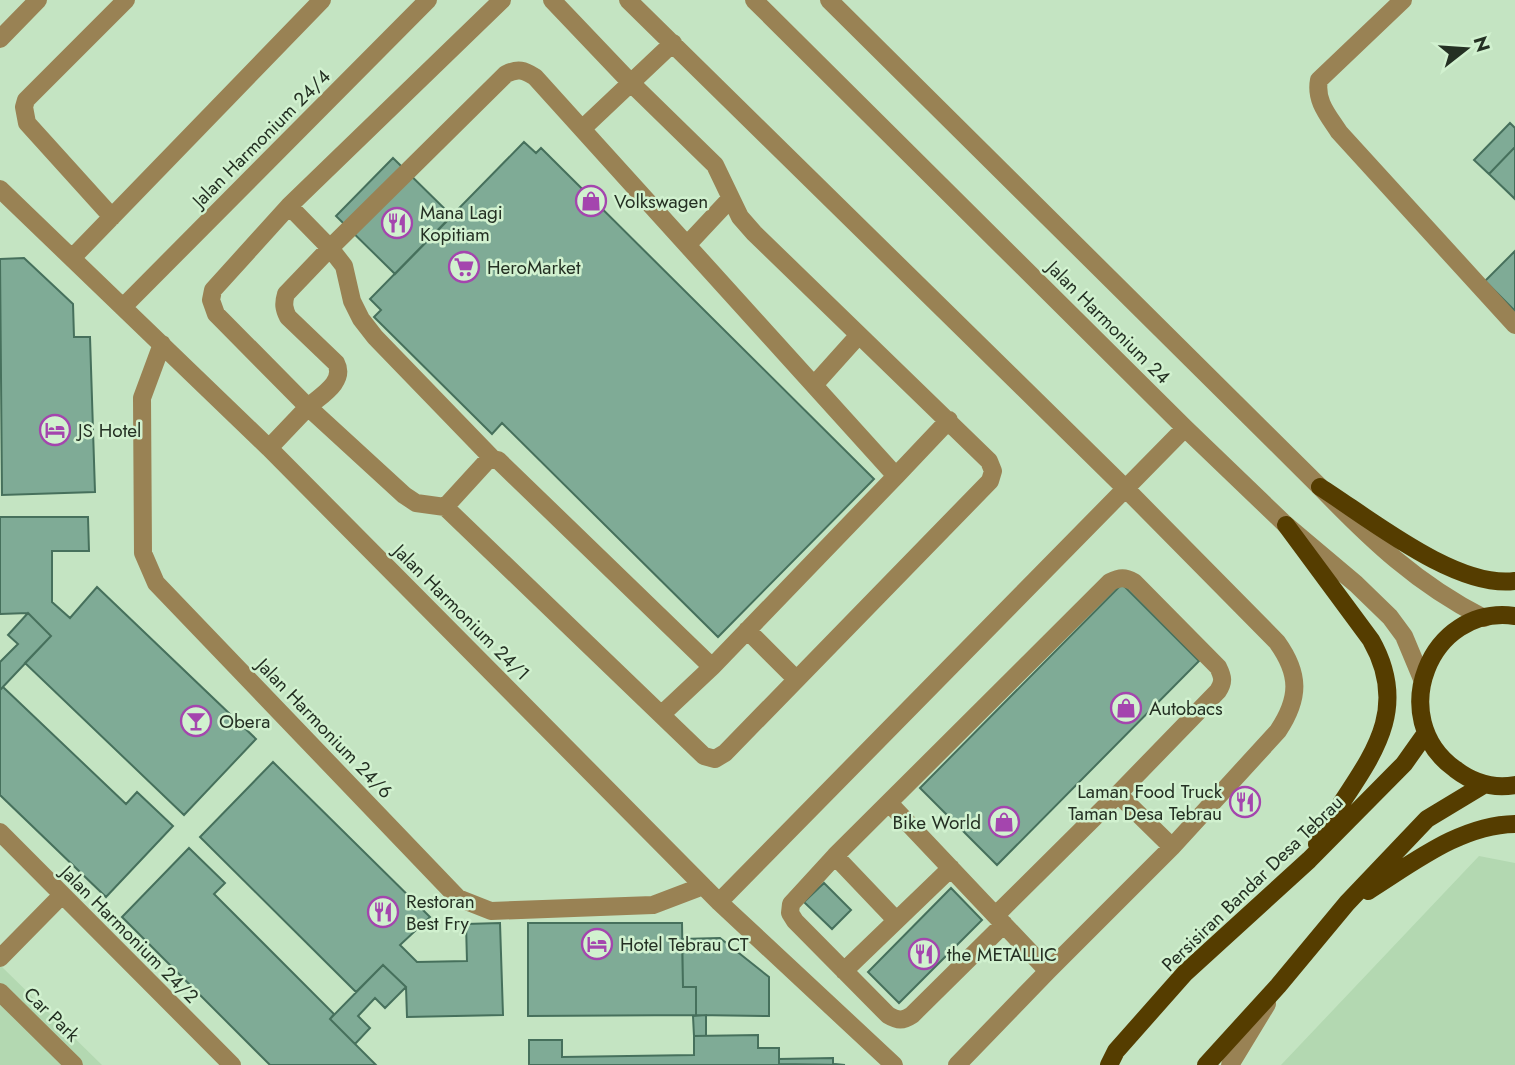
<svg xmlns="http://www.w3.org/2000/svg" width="1515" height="1065" viewBox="0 0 1515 1065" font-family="Jost,sans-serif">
<rect width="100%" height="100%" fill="#c4e4c2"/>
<path fill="#b3d8b1" d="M1479,856L1515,863V1065H1281Z
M0,965L102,1065H0Z"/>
<path fill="#7fab96" stroke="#46705c" stroke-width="2" d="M1510,123L1515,128V147L1489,174L1474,160Z
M524,142L536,153L541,148L874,479L718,637L502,423L492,434L374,317L381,310L370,299Z
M1515,147V199L1489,174Z
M393,158L452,216L395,274L336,216Z
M1515,251V311L1485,281Z
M24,258L73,304L74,337H90L95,492L2,495L0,259Z
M0,517H88L89,551H52V602L70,618L97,587L256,739L184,815L25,663L51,636L28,613L0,614Z
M1122,584L1199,661L997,865L920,788Z
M28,613L51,636L0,690V662L18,644L8,635Z
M3,687L126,804L137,792L173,826L106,897L0,795V690Z
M273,762L430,917L400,945L417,962L467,961L466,924L500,923L503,1015L407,1017L406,987L383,965L356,992L200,837Z
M189,848L225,883L214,894L334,1014L330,1019L376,1065H270L122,917Z
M824,883L851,910L832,929L804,902Z
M951,888L982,920L899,1003L868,972Z
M528,923H682L683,987H696V1015L528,1016Z
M720,938L769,977V1016L696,1015V987H683L682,939Z
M383,965L406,987L385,1008L375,998L358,1016L370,1028L355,1044L330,1019Z
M706,1015V1036H694L693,1016Z
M758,1035V1048H779V1064L802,1065H529V1040H562V1057L694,1055V1036Z
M833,1058V1064L845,1065L779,1064V1059Z"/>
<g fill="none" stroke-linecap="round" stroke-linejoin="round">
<path stroke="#998254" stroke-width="18" d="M502,0L289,206L213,290L211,300L216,314L308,407C320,396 346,382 336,363L288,317C284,309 283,304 286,294L330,248L506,74C518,68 524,70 535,77L582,129
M628,0L1125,488L1277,642C1300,674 1300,698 1278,731L1172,847L1048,971L957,1065
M754,0L1185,428L1286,525L1356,584L1390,617L1404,636L1422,679
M829,0L1320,487C1371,540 1417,584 1484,618
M1403,0L1319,80C1315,101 1328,115 1339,132L1515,325
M0,39L38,0
M0,189L269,448L719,902L894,1065
M289,206L330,248L344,266L352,301L361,319L375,337L493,459
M112,217L27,123L24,107L26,100L126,0
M687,245L731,198
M72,258L322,0
M124,306L428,0
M162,344L142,398L143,553L156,583L458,898L491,911L653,905L703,886
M814,385L858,336
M269,448L308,407L404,495L416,503L445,507L704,756L715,759L725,753L990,481L993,471L989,461L754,233L740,217L715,165L631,83L552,0
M896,476L949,420
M445,507L488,460H498L712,667L896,476L582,129L673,43
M747,630L796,679
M662,714L712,667
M889,803L1048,971
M0,832L232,1065
M835,856L896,920
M719,902L1185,428
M996,915L1118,794
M1004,924L912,1015C903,1021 898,1021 888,1015L795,921L790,913L791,904L835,856L1110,582C1120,577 1125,577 1134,582L1218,667C1223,677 1224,682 1218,691L1118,794L1172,847
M0,958L62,895
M844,971L951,868
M0,992L74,1065
M1230,1065L1267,1004"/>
<path stroke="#553d00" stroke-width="18" d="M1320,487C1369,518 1456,589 1515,581
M1286,525L1371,640C1419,724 1351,776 1317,844
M1515,616C1429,604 1385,719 1455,769C1472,782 1493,789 1515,785
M1368,891C1413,863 1460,825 1515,824
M1109,1065L1116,1051L1185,973L1309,860L1404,764L1426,733
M1206,1065L1278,986L1347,903L1427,819L1485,784"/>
</g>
<defs>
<g id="shop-ring" transform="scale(1.575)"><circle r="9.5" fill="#d1f1cf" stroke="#a445ae" stroke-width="1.5"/><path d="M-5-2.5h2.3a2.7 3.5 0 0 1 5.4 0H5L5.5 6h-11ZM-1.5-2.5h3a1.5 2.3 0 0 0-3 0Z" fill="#a445ae"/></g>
<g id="restaurant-ring" transform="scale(1.575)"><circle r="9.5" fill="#d1f1cf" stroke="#a445ae" stroke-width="1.5"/><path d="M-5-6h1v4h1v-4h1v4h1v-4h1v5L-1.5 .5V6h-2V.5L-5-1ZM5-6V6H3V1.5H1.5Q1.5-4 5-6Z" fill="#a445ae"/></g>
<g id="supermarket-ring" transform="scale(1.575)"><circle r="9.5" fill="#d1f1cf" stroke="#a445ae" stroke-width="1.5"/><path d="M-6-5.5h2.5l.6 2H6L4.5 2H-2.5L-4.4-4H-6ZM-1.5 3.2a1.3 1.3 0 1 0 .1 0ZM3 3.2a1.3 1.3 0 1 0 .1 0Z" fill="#a445ae"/></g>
<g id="hotel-ring" transform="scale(1.575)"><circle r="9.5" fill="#d1f1cf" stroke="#a445ae" stroke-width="1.5"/><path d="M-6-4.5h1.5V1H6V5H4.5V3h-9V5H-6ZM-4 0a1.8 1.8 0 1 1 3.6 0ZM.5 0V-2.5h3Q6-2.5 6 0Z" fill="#a445ae"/></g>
<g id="bar-ring" transform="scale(1.575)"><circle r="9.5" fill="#d1f1cf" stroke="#a445ae" stroke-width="1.5"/><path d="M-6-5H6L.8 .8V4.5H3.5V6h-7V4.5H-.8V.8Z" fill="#a445ae"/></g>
</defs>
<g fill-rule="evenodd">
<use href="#shop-ring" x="591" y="201"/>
<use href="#restaurant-ring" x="397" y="223"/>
<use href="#supermarket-ring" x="464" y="267"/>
<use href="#hotel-ring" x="55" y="430"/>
<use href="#shop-ring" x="1126" y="708"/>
<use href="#bar-ring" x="196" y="721"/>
<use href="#restaurant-ring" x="1245" y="802"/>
<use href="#shop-ring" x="1004" y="822"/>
<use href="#restaurant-ring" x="383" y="912"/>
<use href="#hotel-ring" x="597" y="944"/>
<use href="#restaurant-ring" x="924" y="954"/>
</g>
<g text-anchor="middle" stroke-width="5" stroke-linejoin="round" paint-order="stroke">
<g font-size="19" fill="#243023" stroke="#d1f1cf">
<text transform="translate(261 138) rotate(-45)" y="7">Jalan Harmonium 24/4</text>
<text transform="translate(1109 322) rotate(45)" y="7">Jalan Harmonium 24</text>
<text transform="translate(462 612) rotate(45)" y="7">Jalan Harmonium 24/1</text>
<text transform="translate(325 728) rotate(46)" y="7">Jalan Harmonium 24/6</text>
<text transform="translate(1252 883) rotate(-44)" y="7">Persisiran Bandar Desa Tebrau</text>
<text transform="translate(130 934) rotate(45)" y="7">Jalan Harmonium 24/2</text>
<text transform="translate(52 1014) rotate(44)" y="7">Car Park</text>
</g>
<g font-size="19" fill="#243023" stroke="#d1f1cf" text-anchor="start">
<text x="614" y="208">Volkswagen</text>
<text x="420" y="219">Mana Lagi<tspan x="420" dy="22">Kopitiam</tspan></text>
<text x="487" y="274">HeroMarket</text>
<text x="78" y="437">JS Hotel</text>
<text x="1149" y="715">Autobacs</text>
<text x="219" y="728">Obera</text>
<text x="1222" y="798" text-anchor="end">Laman Food Truck<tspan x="1222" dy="22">Taman Desa Tebrau</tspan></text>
<text x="981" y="829" text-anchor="end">Bike World</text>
<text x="406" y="908">Restoran<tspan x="406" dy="22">Best Fry</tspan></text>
<text x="620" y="951">Hotel Tebrau CT</text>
<text x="947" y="961">the METALLIC</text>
</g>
</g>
<g transform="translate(1466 49) rotate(73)" stroke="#d1f1cf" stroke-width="5" paint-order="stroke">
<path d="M0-5L12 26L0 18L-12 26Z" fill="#243023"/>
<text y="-10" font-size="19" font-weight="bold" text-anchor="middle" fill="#243023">N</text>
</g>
</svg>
